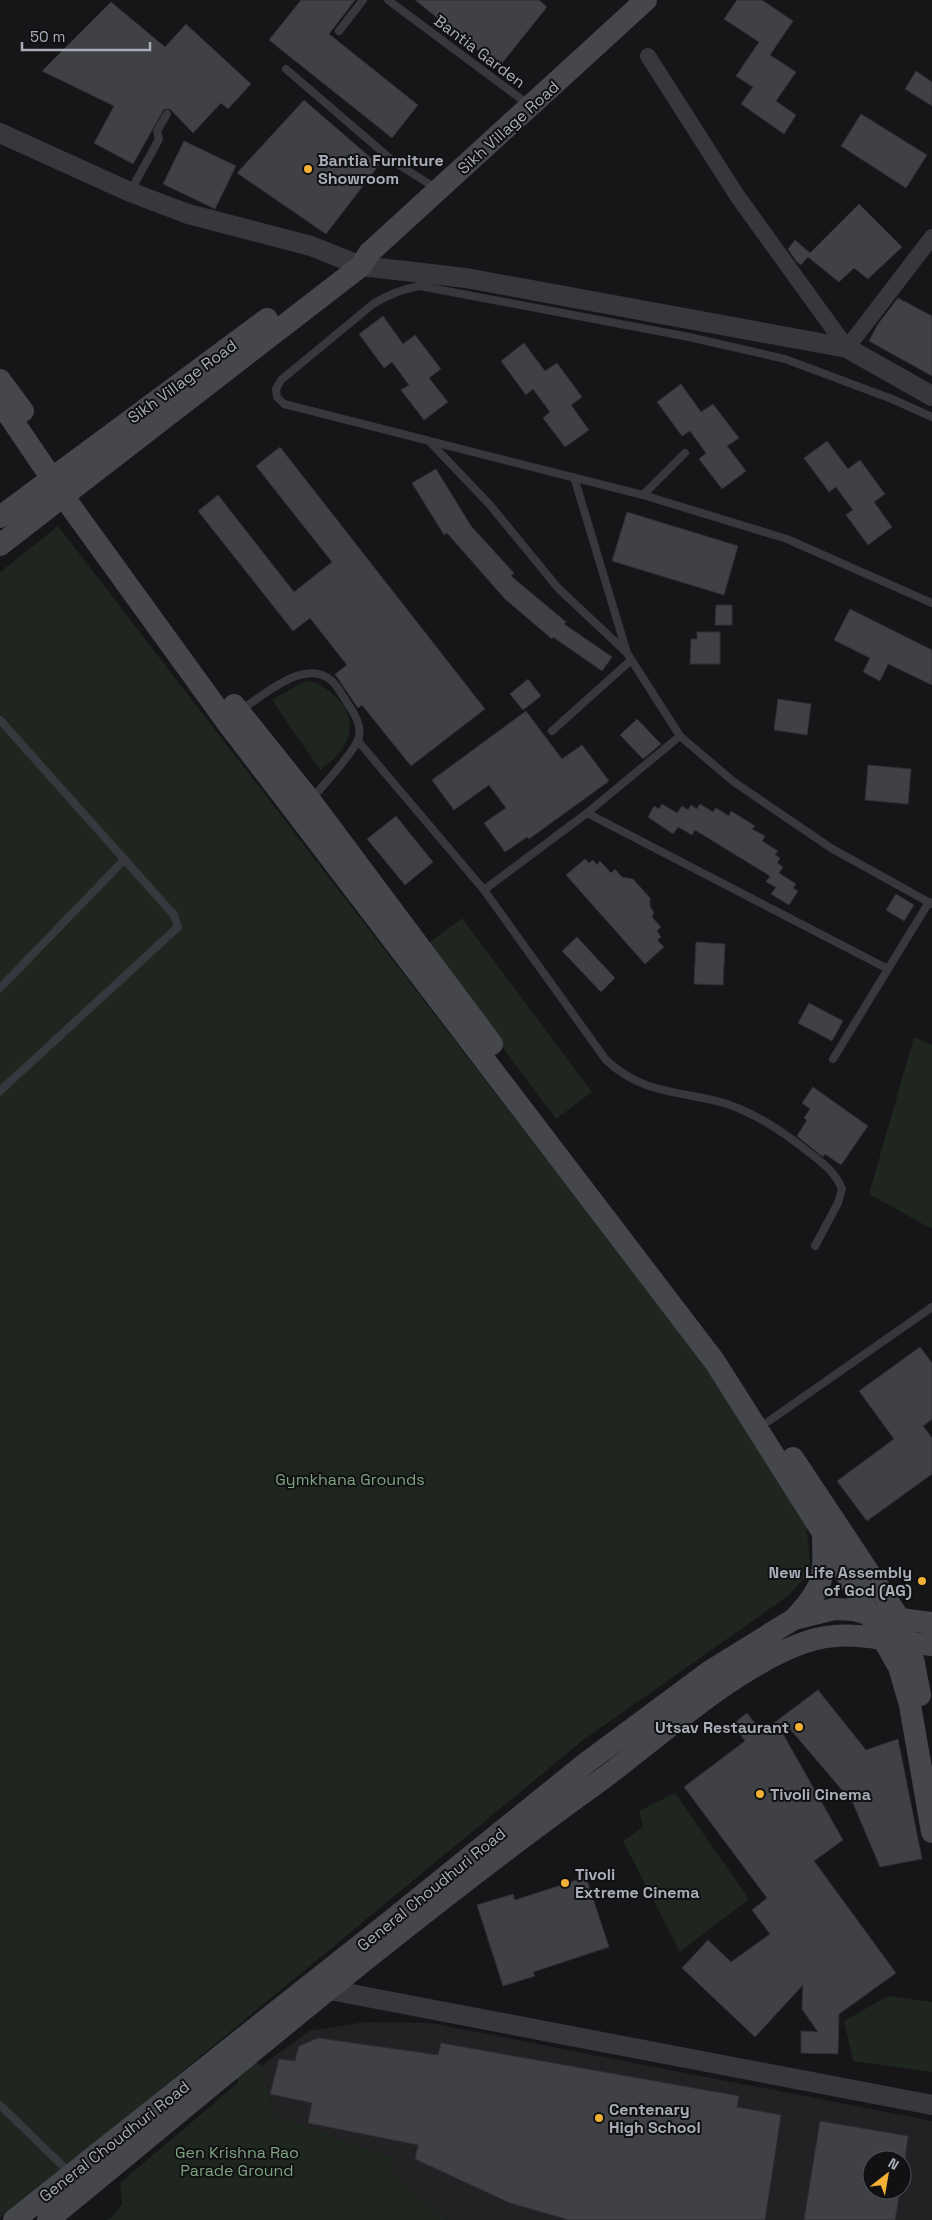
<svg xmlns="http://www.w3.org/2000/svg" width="932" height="2220" viewBox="0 0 932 2220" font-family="'Space Grotesk',sans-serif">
<rect width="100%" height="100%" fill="#161618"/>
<path fill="#222225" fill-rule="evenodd" d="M365,2022L430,2023L932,2121V2220H447L390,2173L314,2132L274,2115L261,2066L309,2031ZM872,2160H902V2190H872Z"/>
<path fill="#1e261f" d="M58,526L707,1368L806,1523L811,1571L788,1596L582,1741L70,2164L0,2218V572Z
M305,681C315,681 321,685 329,691C363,717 352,749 320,770L272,700Z
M462,918L592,1092L556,1119L426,945Z
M914,1037L932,1045V1229L869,1194Z
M675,1793L749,1899L680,1952L623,1841L643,1827L639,1811Z
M888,1996L932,2002V2072L853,2061L844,2021Z
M254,2059L261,2066L274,2115L392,2158L390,2173L447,2220H107L113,2216L122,2204L120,2183L239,2082L234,2074Z"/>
<path fill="#404145" stroke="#303034" d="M301,0H355L329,34L418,105L392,138L269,40Z
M415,0H539L547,7L499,67Z
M737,0H762L793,21L770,55L796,72L776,101L796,115L784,134L741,104L753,87L736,76L759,42L724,19Z
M111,2L165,47L186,24L251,84L228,109L221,103L193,133L170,109H164L133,164L94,143L114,106L42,71Z
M916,71L932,82V106L905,89Z
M304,100L379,165L326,234L237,173Z
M861,114L927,155L906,188L841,146Z
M184,141L236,166L215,209L163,184Z
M859,204L902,247L868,279L854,268L839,282L808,257L801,265L797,262L788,249L795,240L810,253Z
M898,298L932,316V376L869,341L878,324Z
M383,316L403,344L415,335L441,369L429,378L448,402L424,420L401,390L409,385L392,362L384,368L359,334Z
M524,343L545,371L557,363L582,397L571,405L589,430L565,447L543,418L550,412L533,389L526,395L501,361Z
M681,384L701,412L713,404L739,438L727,446L746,471L722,489L699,459L706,453L690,431L682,436L657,402Z
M827,441L848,469L860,460L885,494L874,502L892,527L868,545L846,515L853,510L836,487L829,492L804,458Z
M280,447L485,709L411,766L362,705L358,708L335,674L347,665L310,618L293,631L198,511L218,495L294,592L332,562L256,466Z
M436,469L471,526L514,573L511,576L566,622L564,624L612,657L602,671L553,637L552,639L505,599L447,533L444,535L412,483Z
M627,512L738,546L724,595L612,561Z
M716,605H732V625H715Z
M850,609L932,650V685L888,664L880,681L863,672L870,658L834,640Z
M697,632H720V664H690L691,639H697Z
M528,679L541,696L523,710L510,694Z
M778,699L811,704L807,735L774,730Z
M526,711L562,759L582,745L609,781L529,839L527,837L505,852L484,823L506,808L489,785L454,810L432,780Z
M637,719L661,744L643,759L620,735Z
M868,765L911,769L908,804L865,800Z
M662,804L677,813L682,806L688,810L691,805L697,809L700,804L713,812L716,808L729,816L731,811L755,826L752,829L765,836L762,841L778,851L775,855L780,858L777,863L783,867L779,873L796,884L793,888L798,891L789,905L771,894L776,887L766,882L770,876L695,830L692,835L678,827L673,834L648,817L654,806L659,809Z
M396,816L433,862L405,885L367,839Z
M585,859L589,863L593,860L597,865L600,861L611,873L615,869L622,877L633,879L650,898V907L654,912L652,917L661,927L657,931L661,937L657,940L664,947L645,964L566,875Z
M896,894L914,905L904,921L886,910Z
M577,937L615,978L601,992L562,951Z
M696,942L725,944L723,985L694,984Z
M809,1003L843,1021L832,1041L798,1023Z
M813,1087L868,1126L841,1165L825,1154L823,1157L797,1136L807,1120L804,1118L810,1109L802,1103Z
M920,1347L932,1363V1419L923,1426L932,1438V1474L867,1521L837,1481L894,1439L859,1391Z
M818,1690L866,1750L898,1739L922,1859L880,1867L853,1803L790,1729L783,1734L843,1840L814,1861L896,1973L839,2014L838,2054L801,2053V2031L818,2032L802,2009L803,1985L755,2037L682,1968L708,1940L731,1962L770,1934L752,1910L767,1898L684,1787L745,1741L733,1724L747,1713L762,1732Z
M586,1877L609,1947L533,1972L535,1976L503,1986L477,1905L513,1894L515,1900Z
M318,2038L438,2055L441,2043L739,2096L737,2107L781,2115L765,2220H569L510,2203L415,2159L418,2145L308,2123L312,2103L270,2094L279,2059L295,2061L299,2046Z
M820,2121L908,2136L905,2160H872V2190H900L895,2220H804Z"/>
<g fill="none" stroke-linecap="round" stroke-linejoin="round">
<path stroke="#37383d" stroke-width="8" d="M388,0L529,105
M339,31L363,0
M286,69L393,161L437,189
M130,192L159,139L157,131L167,114
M932,417L892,399L785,359L689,337L420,286C402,289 389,294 373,304L281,380L276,389L277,397L284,404L643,495L787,539L932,603
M429,441L490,505L558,588L625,651
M574,477L627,653L680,736L734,782L831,848L932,904
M643,495L685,453
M241,710C264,695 305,657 332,681C339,688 344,698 350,707C356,716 364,730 357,742C349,758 324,784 312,799
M0,720L174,915L178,927L0,1091
M552,731L630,661
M358,741L484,890L606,1060C645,1096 681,1090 727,1104C757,1114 782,1131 806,1150C821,1162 835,1171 842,1189L838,1203L815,1246
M587,813L888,969
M484,890L587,813L680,736
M0,988L124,860
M833,1059L929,902
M769,1421L932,1307
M0,2105L70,2173"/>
<path stroke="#37383d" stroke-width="16" d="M648,56L738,197L847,348L932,237"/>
<path stroke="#37383d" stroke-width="20" d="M0,133L130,192L188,214L311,246L361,266L466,278L847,348L932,396
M330,1990L932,2105"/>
<path stroke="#45474d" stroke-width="22" d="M0,380L23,411
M0,402L69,504L226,721L715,1362L823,1533L899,1667L910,1705L932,1832
M0,517L267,319
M0,545L361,266L369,253L646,0
M234,705L310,800L492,1044
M793,1458L899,1618L914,1663L920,1695
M794,1619C825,1586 824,1578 823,1535
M14,2220L393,1919L586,1763L710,1671L794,1619L834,1609L854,1610L871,1615L932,1623
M48,2220C230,2071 410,1917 601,1780C662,1735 733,1668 803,1643C848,1626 887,1643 932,1645"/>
</g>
<g fill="#f2b134" stroke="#111113" stroke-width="2">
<circle cx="308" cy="169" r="5"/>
<circle cx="922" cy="1581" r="5"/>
<circle cx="799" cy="1727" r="5"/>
<circle cx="760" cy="1794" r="5"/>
<circle cx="565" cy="1883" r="5"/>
<circle cx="599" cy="2118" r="5"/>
</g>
<g text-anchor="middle" stroke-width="4" stroke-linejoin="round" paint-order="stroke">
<g font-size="16" fill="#a8adb8" stroke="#111113">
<text transform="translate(480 51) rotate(37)" y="6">Bantia Garden</text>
<text transform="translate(508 127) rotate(-42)" y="6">Sikh Village Road</text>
<text transform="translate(182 381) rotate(-36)" y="6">Sikh Village Road</text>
<text transform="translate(431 1889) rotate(-39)" y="6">General Choudhuri Road</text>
<text transform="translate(114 2141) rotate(-38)" y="6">General Choudhuri Road</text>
</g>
<g font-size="16" font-weight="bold" fill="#a8adb8" stroke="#111113" text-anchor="start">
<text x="318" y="166">Bantia Furniture<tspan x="318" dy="18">Showroom</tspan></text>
<text x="912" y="1578" text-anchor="end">New Life Assembly<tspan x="912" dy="18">of God (AG)</tspan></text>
<text x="789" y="1733" text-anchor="end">Utsav Restaurant</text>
<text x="770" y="1800">Tivoli Cinema</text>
<text x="575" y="1880">Tivoli<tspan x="575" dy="18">Extreme Cinema</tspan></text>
<text x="609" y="2115">Centenary<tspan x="609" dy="18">High School</tspan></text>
</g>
<g font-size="16" fill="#7fa381" stroke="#111113">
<text x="350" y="1485">Gymkhana Grounds</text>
<text x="237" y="2158">Gen Krishna Rao<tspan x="237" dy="18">Parade Ground</tspan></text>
</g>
</g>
<g transform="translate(887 2175) rotate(31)"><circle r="24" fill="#111113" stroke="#4d4f55"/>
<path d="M0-4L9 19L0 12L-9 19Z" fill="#f2b134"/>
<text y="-8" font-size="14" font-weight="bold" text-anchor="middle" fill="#a8adb8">N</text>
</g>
<path d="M22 42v8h128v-8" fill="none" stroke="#a8adb8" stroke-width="2.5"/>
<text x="30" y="42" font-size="15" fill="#a8adb8" stroke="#111113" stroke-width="4" paint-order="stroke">50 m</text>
</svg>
